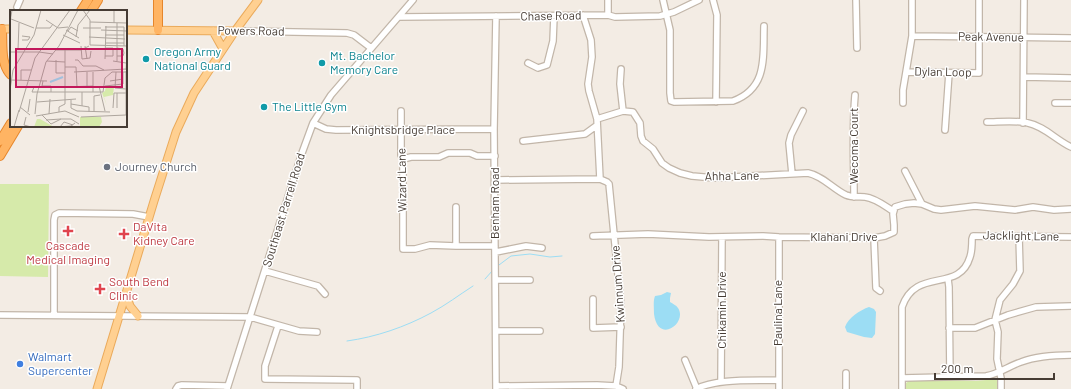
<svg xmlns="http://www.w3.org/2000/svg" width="1071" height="389" viewBox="0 0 1071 389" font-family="Barlow,sans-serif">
<rect width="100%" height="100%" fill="#f3ece4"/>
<path fill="#d6eaaa" d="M0,184H49L48,277L0,276Z
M996,379L999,383V389H906L905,384L910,380L912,381H941L943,380L976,381Z"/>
<path fill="#9cddf4" d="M667,292L671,293L670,298V302C673,304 676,305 678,308C688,323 658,345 654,314C654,308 653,301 655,296L661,295Z
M869,307L874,309L876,312L875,334L872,338L864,337L847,332L845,327C848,318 860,310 869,307Z"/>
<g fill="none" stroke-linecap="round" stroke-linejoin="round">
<path stroke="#9cddf4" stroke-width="1" d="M499,265L511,256L530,254L550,257L562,256
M485,279L493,270
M347,341C376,337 405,327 431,313C446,305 459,295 473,286"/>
<g stroke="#c2b6a9" stroke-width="8">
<path id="minor" d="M663,0L670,30V93L671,101L674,102L733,101C768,88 763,57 764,26
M713,0L717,15L716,102
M856,0L857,48
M17,7L20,0
M583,15L591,40L592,57L588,84L589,91L597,119L600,179
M608,15V0
M496,16L494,129L496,389
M399,17L608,15L615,17L660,16L674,12L699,0
M235,31L347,33L354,35L371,48
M912,36L1071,38
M528,63L538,68L547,65L553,41L554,16
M621,69L620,84L623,111
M907,72L979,73V0
M1024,77L1071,78
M903,103V90L912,36V0
M1055,103H1071
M401,111V155L403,159V249H415L430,245L456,246H495
M597,119L623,111L633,112L640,123L641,136L643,141L653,149L662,163L669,168L680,173L692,176L715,178L808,173C823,176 833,189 846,195C853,198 859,196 865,197C875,198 885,206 893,211
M987,122C998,122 1017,120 1028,123C1044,126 1056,140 1071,147
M313,123L326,129L336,130L494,129
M1023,123L1024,0
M945,130L949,73
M523,141L585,134L596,126
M403,159L411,157H439L448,153H470L477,156H495
M905,171L922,204
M792,174L789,143L791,135L803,111
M495,180L600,179L607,182L609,184L621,305L619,367L616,386
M854,197C854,163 852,129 855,95
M456,207V246
M593,236L648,234L709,237L763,236L779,237L874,238L885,236L894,232V225L893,214L895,207L905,204L914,203L922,204L934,209L941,210L975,206L1015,210L1033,207L1054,210L1071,209
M779,237V389
M874,238L876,288L880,291
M496,252L526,246L542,248
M265,271L318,286L325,294
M948,279L949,287L950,377
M496,280H530
M593,299V328L621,327
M54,314V220L55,215L59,213L133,214L149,217
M0,315L250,317L299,331L317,332
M278,326L265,366V379L357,380V389
M949,328H975L1008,315L1036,307L1071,306
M496,331H540
M685,360L697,389
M846,373V389
M902,378L986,376C999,374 1009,366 1021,362C1037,356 1054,355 1071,355
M721,382L722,237
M496,386L597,385L616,386L623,389
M176,389L178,386L182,385L228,386
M227,389L302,153L313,123L331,95L413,0
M696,389C717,378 754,381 778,380
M902,389V307C916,266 959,294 970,257C972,251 972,245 972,239L973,236L1071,237
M1001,389V378L997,359L998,332L995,320L1000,300L1013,284L1020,271L1019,236"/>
</g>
<g stroke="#eaaa5b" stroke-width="9">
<path id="major" d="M0,29H11
M126,30L235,31
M213,31L223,49
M126,294L130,306L138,316
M97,389L154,201L176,132L194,93L235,31L258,0"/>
</g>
<g stroke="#e6862b" stroke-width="10">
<path id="highway" d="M158,0V30
M81,11L88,0
M91,11L98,0
M2,29C3,44 0,64 11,75
M0,141L11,123
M0,156L18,126"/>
</g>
<use href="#minor" stroke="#fff" stroke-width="5.5"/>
<use href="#major" stroke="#ffd091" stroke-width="7"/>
<use href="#highway" stroke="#ffb463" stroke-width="8"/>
</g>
<g fill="#0f9aa8" stroke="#fff" stroke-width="1.5">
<circle cx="146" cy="59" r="4"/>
<circle cx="322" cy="63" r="4"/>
<circle cx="264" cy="107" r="4"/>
</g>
<circle fill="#6b7280" stroke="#fff" stroke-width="1.5" cx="107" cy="167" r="4"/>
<g fill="#e0444e" stroke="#fff" stroke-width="1.5">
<path d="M66 225h4v4h4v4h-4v4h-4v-4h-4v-4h4z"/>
<path d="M122 228h4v4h4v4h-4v4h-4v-4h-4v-4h4z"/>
<path d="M98 283h4v4h4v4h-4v4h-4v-4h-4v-4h4z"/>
</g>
<circle fill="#3f7fe0" stroke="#fff" stroke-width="1.5" cx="20" cy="364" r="4"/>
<g text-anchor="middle" stroke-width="3" stroke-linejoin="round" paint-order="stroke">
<g font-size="12" fill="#463c34" stroke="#fff">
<text transform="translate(551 16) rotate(-1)" y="4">Chase Road</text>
<text transform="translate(251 31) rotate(1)" y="4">Powers Road</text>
<text transform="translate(991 37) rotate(1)" y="4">Peak Avenue</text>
<text transform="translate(943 72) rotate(1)" y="4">Dylan Loop</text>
<text x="403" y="134">Knightsbridge Place</text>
<text transform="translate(854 146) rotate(-90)" y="4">Wecoma Court</text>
<text transform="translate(732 176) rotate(-1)" y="4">Ahha Lane</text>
<text transform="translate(402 180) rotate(-91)" y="4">Wizard Lane</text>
<text transform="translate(495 203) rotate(-90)" y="4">Benham Road</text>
<text transform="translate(284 210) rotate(-73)" y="4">Southeast Parrell Road</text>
<text transform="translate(1021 236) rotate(1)" y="4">Jacklight Lane</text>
<text x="844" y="241">Klahani Drive</text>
<text transform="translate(618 284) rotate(-94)" y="4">Kwinnum Drive</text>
<text transform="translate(722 310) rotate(-90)" y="4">Chikamin Drive</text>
<text transform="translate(778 313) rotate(-90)" y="4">Paulina Lane</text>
</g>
<g font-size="12" fill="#0d838f" stroke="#fff" text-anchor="start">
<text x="154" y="56">Oregon Army<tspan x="154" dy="14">National Guard</tspan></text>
<text x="330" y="60">Mt. Bachelor<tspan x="330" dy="14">Memory Care</tspan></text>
<text x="272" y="111">The Little Gym</text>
</g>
<g font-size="12" fill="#5b616d" stroke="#fff" text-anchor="start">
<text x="115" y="171">Journey Church</text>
</g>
<g font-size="12" fill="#be3a42" stroke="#fff" text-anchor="start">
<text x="133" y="231">DaVita<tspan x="133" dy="14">Kidney Care</tspan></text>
<text x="68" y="250" text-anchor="middle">Cascade<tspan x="68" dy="14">Medical Imaging</tspan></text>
<text x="109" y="286">South Bend<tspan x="109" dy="14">Clinic</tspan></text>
</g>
<g font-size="12" fill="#366cbe" stroke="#fff" text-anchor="start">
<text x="28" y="361">Walmart<tspan x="28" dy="14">Supercenter</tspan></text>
</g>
</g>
<g transform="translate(10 10)">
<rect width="117" height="117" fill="#f3ece4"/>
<path d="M96,76L104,77L103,85L94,87L97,96L92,83L95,81ZM70,107H91L92,112L89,117H76L70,116ZM27,109H30L44,117H24Z" fill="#d6eaaa"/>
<path fill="none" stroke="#9cddf4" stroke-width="2" d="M40,72L53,67"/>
<path fill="none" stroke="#aea69e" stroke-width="1" d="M73,0L80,10V35L117,36M102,0H104V13M1,9L24,18M36,10L48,18L58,17M0,12L2,0M80,12L117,13M95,17H114V36M26,18H40L43,14M73,18H91M56,20L69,28M91,20L117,21M58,21L61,17L68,21M53,25L70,33M95,25H114M66,27L68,15L80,0M79,27L115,29M12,30H18L20,27L12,26M96,33H114M71,36L72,49L80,48L81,41M75,36L77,49M107,38L113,39L114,43L113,46H107M8,40L9,13M45,40H71L79,36M0,42H29M29,42L43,44M95,46H103V38H96M95,49L96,16M46,50V63H55M65,50H68L73,56H86L94,60M37,51L55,52M103,51L116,53M107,51V13M55,57H66L67,77M116,60L117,43M64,62L116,59M83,62V82M106,62L105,78L116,79M1,70L37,71M11,70V60H21M33,71L32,76H41V82M100,71L113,69M77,76V62M89,76L95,101M95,76L113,74V62M29,77H24L22,82H93L95,68L102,62H116M55,77L83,76M0,80L3,60L24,25L31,0M61,90V98L67,101L100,102M27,92L66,89M61,94L79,97V102M72,96V82M10,97L20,105M103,98L104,83H116M107,98V83M84,101V86L90,85M9,102L25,48L60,0M18,102L20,89M49,102V97L55,94V40M25,104L27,84L36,52L49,36L68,0M39,104L40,89M32,105L41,114L51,109H61L69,114M116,105V61M26,106L55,101L69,107M16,107L14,115L21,117M71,107L116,105M36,110L51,109M4,117L9,100M48,117L61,116L65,113M50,117L54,112L63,115"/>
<path fill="#c2185b" fill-opacity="0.15" stroke="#c2185b" stroke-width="2" d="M6,39H112V77H6Z"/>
<rect width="117" height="117" fill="none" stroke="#463c34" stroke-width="2"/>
</g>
<path d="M935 373v6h119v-6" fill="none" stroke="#463c34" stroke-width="2"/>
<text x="941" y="373" font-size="12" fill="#463c34" stroke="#ffffff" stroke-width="3" paint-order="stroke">200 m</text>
</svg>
